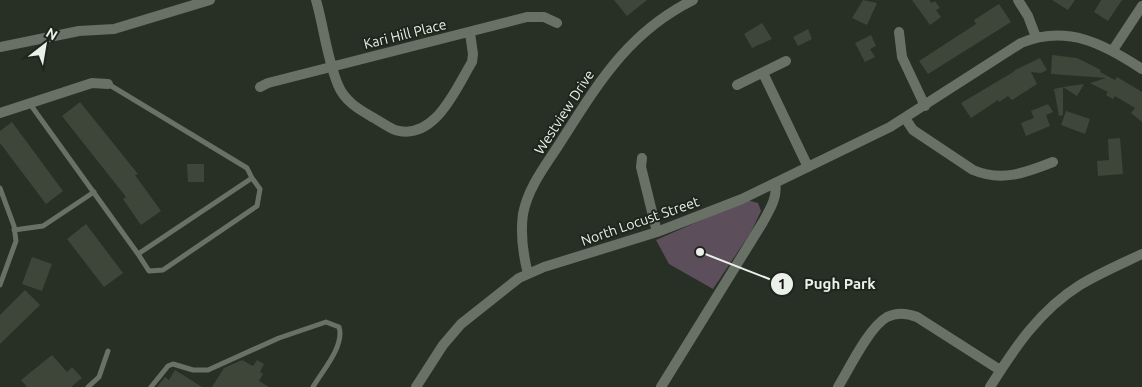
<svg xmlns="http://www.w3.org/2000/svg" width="1142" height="387" viewBox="0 0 1142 387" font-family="Ubuntu,sans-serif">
<rect width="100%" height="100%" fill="#282f25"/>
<path fill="#5c4e5b" d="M747,200L758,203L761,211L751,232L713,289L669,264L656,240Z"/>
<path fill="#3e463a" d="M614,0H647L627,16Z
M863,0L877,3L867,25L852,18Z
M912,0H929L932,3L935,1L940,8L936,10L941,17L930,25Z
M1052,0H1075L1068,10Z
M1101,0H1122L1108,21L1094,12Z
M999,4L1011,22L928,74L919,61L976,24L974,20Z
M762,23L772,39L752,48L744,34Z
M808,29L812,39L798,46L793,37Z
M871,35L876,46L870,49L875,57L865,62L855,43Z
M1052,55L1077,58L1101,70L1100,72L1115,80L1117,77L1142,92V122L1131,113L1135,108L1115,96L1113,99L1106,95L1108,92L1090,83L1106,78L1051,74Z
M1040,58L1047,70L1041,73L1031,72L1037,84L1012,100L1008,96L999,102L998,100L971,118L961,103L1015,71H1013Z
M1084,84L1077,96L1063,87Z
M1063,87V115L1059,116L1054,89Z
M80,102L138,174L135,175L161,211L141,225L123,199L126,197L62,116Z
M1048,104L1053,112L1046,115L1050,126L1026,136L1021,123L1034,118L1031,111Z
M1066,111L1090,119L1085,134L1061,125Z
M12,122L63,191L46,204L0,143V131Z
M1120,138L1123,174L1098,176L1097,161L1109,160L1108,139Z
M187,164H204V182H188Z
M86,224L123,273L104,287L67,239Z
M32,257L52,264L42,291L22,284Z
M25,290L40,305L0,344V315Z
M52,355L67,372L72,367L82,378L71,387H27L21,380Z
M242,360L253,366L257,360L264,364L260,372L263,374L259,381L269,387H212L224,368Z
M175,370L202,387H157L165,377L169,380Z"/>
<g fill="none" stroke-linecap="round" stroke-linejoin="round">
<path stroke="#697166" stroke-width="5" d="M30,104L138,254L252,178L247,168L108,84
M0,188L14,226L16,241L0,285
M14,230L43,226L94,192
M138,254L149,271L163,270L257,206L260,189L252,178
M88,387L99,377L108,351
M151,387L168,366L173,364L193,370H208L279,338L326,322L339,327C345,346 322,371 313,387"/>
<path stroke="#697166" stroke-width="10" d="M316,0C324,28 327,59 338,85C345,102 360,110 374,118C381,122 388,127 395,130C435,142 456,88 472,62L473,54L470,33
M1018,0L1028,16L1036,37
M899,32L902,57L925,106
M0,47L79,31L114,29L210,0
M1113,50L1142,6
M763,73L808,167
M737,85L786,61
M260,87L268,83L527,17H544L557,23
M0,113L92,83L108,84
M905,118L913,130L973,170C1002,182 1025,173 1053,162
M642,158L641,167L657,232
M528,274C523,254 520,235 523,214C528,187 546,165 560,143C598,84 627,33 693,0
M416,387L443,345L461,324L519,278L544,267L657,232L742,199L890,127L1021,43C1067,24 1104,44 1142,69
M661,387L763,222C770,209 778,197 775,183
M838,387C849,369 869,327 887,317C897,312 907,313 917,317L1000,370
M990,387C1015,347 1040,310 1080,285C1100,273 1121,264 1142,254"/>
</g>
<g text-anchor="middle" stroke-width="4" stroke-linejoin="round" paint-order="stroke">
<g font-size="14" fill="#ebf1e9" stroke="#1e251b">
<text transform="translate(405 34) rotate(-14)" y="5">Kari Hill Place</text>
<text transform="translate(564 112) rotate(-57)" y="5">Westview Drive</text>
<text transform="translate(640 221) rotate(-19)" y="5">North Locust Street</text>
</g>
</g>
<path fill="none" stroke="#ebf1e9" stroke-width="2" d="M700 252L782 284"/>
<g fill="#ebf1e9" stroke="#1e251b" stroke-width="2">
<circle cx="700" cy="252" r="5"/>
<circle cx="782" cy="284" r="12"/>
</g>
<g font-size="15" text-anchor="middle" font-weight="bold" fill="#111">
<text x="782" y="289">1</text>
</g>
<g font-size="15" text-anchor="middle" font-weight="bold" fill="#ebf1e9" stroke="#1e251b" stroke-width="4" stroke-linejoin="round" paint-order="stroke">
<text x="840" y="289">Pugh Park</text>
</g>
<g transform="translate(45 45) rotate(31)" stroke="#1e251b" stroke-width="4" paint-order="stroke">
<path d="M0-4L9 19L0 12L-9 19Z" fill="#ebf1e9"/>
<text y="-8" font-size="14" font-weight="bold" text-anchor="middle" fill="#ebf1e9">N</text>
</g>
</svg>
